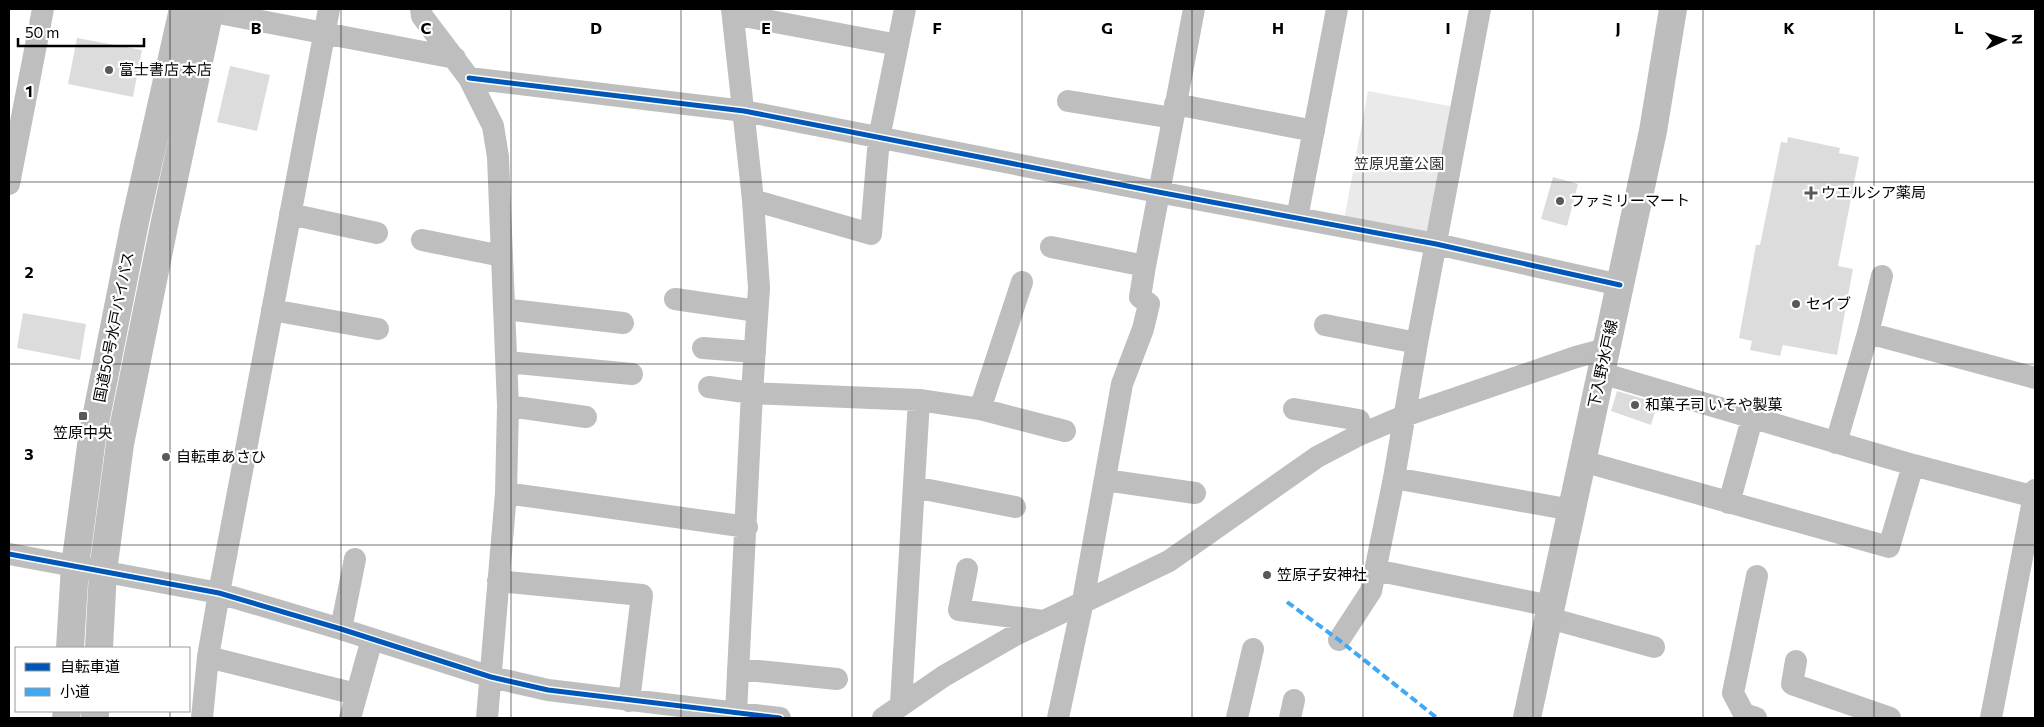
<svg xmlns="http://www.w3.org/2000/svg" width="2044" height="727" viewBox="0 0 2044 727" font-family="Commissioner,'Noto Sans JP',sans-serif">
<rect width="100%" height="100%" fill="#fff"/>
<path fill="#eaeaea" d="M1368,91L1455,107L1431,236L1344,220Z"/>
<path fill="#dcdcdc" d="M77,38L142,50L133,97L68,84Z
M230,66L270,75L257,131L217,122Z
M1788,137L1840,148L1839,153L1859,157L1838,266L1853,269L1837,355L1783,345L1780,356L1750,350L1752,341L1739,338L1756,245H1760L1781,142L1787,143Z
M1553,177L1578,184L1567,226L1541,219Z
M23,313L86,324L80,360L17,348Z
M1617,391L1658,403L1651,425L1611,411Z"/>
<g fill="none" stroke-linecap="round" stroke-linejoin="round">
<path stroke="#bebebe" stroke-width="22" d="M198,9L455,58
M421,9L422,16L469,78L493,126L498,157L508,406L506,493L487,718
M732,9L753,200L759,288L752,393L736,713
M733,14L898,45
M469,78L744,111L1158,192L1436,244L1620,285
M1068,101L1173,118
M1175,104L1314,131
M9,184L43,9
M753,200L871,234L879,138L905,9
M290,214L377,233
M1297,218L1337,9
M422,240L502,256
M1051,247L1145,266
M675,299L757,311
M504,309L623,323
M272,310L378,329
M1325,325L1417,343
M1868,333L2035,378
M703,348L755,352
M507,362L632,374
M1601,373L1913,465L2035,497
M709,387L752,393L919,400L980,409L1065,431
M508,406L586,417
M980,409L1022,282
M1294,409L1359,420L1357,436
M1836,443L1868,333L1882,276
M1582,461L1889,547L1913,465
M1394,478L1572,510
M1105,480L1195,493
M914,487L1015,507
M506,493L747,527
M1729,503L1752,419
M9,554L219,593L341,629L491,677L548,690L780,718
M967,569L959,610L1043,621
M1375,570L1551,606
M498,581L642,595L629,701
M1549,618L1654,647
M341,629L355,559
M1339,640L1371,591L1394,478L1417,343L1480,9
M208,657L356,694
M1796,661L1792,684L1890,718
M738,669L837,679
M901,704L919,400
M202,718L208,657L219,593L329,9
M350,718L372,639
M883,718L944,676L1017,634L1169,561L1317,457L1357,436L1404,416L1576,357L1606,349
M1058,718L1083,601L1122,384L1143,329L1149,304L1140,297L1145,266L1194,9
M1237,718L1253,649
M1290,718L1294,700
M1756,718L1744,714L1733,693L1757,576
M1991,718L2035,490"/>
<path stroke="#bdbdbd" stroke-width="28" d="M1527,718L1653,131L1673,9"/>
<path stroke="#bdbdbd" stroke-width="28" d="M70,648L75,566L92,438L135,222L183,9
M99,648L103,571L120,444L164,226L210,9
M66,718L67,711
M95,718V711"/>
<path stroke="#3fa9f5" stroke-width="4" stroke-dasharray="8 4" stroke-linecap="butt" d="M1287,602L1339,640L1437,718"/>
<g stroke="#fff" stroke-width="8">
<path id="cycleway" d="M469,78L744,111L1158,192L1436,244L1620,285
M9,554L219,593L341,629L491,677L548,690L780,718"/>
</g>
<use href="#cycleway" stroke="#0057b8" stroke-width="5"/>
</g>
<path fill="none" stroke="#000" stroke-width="1" stroke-opacity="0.55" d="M170,9V648M341,9V718M511,9V718M681,9V718M852,9V718M1022,9V718M1192,9V718M1363,9V718M1533,9V718M1703,9V718M1874,9V718M9,182H2035M9,364H2035M9,545H2035M170,711V718"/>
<g fill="#595959" stroke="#fff" stroke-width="2">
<circle cx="109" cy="70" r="5"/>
<path d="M1808.5 185.5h5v5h5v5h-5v5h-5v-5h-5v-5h5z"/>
<circle cx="1560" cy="201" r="5"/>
<circle cx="1796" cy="304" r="5"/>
<circle cx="1635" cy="405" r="5"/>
<rect x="78" y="411" width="10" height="10" rx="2.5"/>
<circle cx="166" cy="457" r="5"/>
<circle cx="1267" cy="575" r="5"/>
</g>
<g text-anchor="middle" stroke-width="4.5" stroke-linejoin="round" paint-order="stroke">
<g font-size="15" fill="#000" stroke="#fff" text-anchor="start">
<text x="119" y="75">富士書店 本店</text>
<text x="1821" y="198">ウエルシア薬局</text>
<text x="1570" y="206">ファミリーマート</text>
<text x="1806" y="309">セイブ</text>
<text x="1645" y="410">和菓子司 いそや製菓</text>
<text x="83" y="438" text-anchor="middle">笠原中央</text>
<text x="176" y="462">自転車あさひ</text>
<text x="1277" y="580">笠原子安神社</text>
</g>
<g font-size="15" fill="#2f2f2f" stroke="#fff">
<text x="1399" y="169">笠原児童公園</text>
</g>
<g font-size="15" fill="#000" stroke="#fff">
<text transform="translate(114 327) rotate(-79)" y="5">国道50号水戸バイパス</text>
<text transform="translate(1603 364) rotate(-78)" y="5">下入野水戸線</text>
</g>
</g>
<g font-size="16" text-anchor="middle" font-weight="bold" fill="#000" stroke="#fff" stroke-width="4.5" stroke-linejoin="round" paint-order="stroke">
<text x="256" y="34">B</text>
<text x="426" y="34">C</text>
<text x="596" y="34">D</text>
<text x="766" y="34">E</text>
<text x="937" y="34">F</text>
<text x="1107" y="34">G</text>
<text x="1278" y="34">H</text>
<text x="1448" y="34">I</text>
<text x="1618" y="34">J</text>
<text x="1789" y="34">K</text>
<text x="1959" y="34">L</text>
<text x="29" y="97">1</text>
<text x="29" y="278">2</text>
<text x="29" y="460">3</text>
</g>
<rect width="2044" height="727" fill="none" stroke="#000000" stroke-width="20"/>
<rect x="15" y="647" width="175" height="65" fill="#ffffff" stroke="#999999"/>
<rect x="25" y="663" width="25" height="8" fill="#0057b8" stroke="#999999"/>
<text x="60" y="672" font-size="15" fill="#000000">自転車道</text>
<rect x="25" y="688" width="25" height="8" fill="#3fa9f5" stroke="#999999"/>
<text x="60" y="697" font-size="15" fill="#000000">小道</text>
<g transform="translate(2004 40) rotate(87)" stroke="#ffffff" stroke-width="4" paint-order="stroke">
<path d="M0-4L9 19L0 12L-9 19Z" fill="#000000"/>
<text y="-8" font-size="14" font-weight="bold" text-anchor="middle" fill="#000000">N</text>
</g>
<path d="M18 38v8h126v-8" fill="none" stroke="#000000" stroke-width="2.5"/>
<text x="25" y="38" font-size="15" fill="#000000" stroke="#ffffff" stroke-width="4" paint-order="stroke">50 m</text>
</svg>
